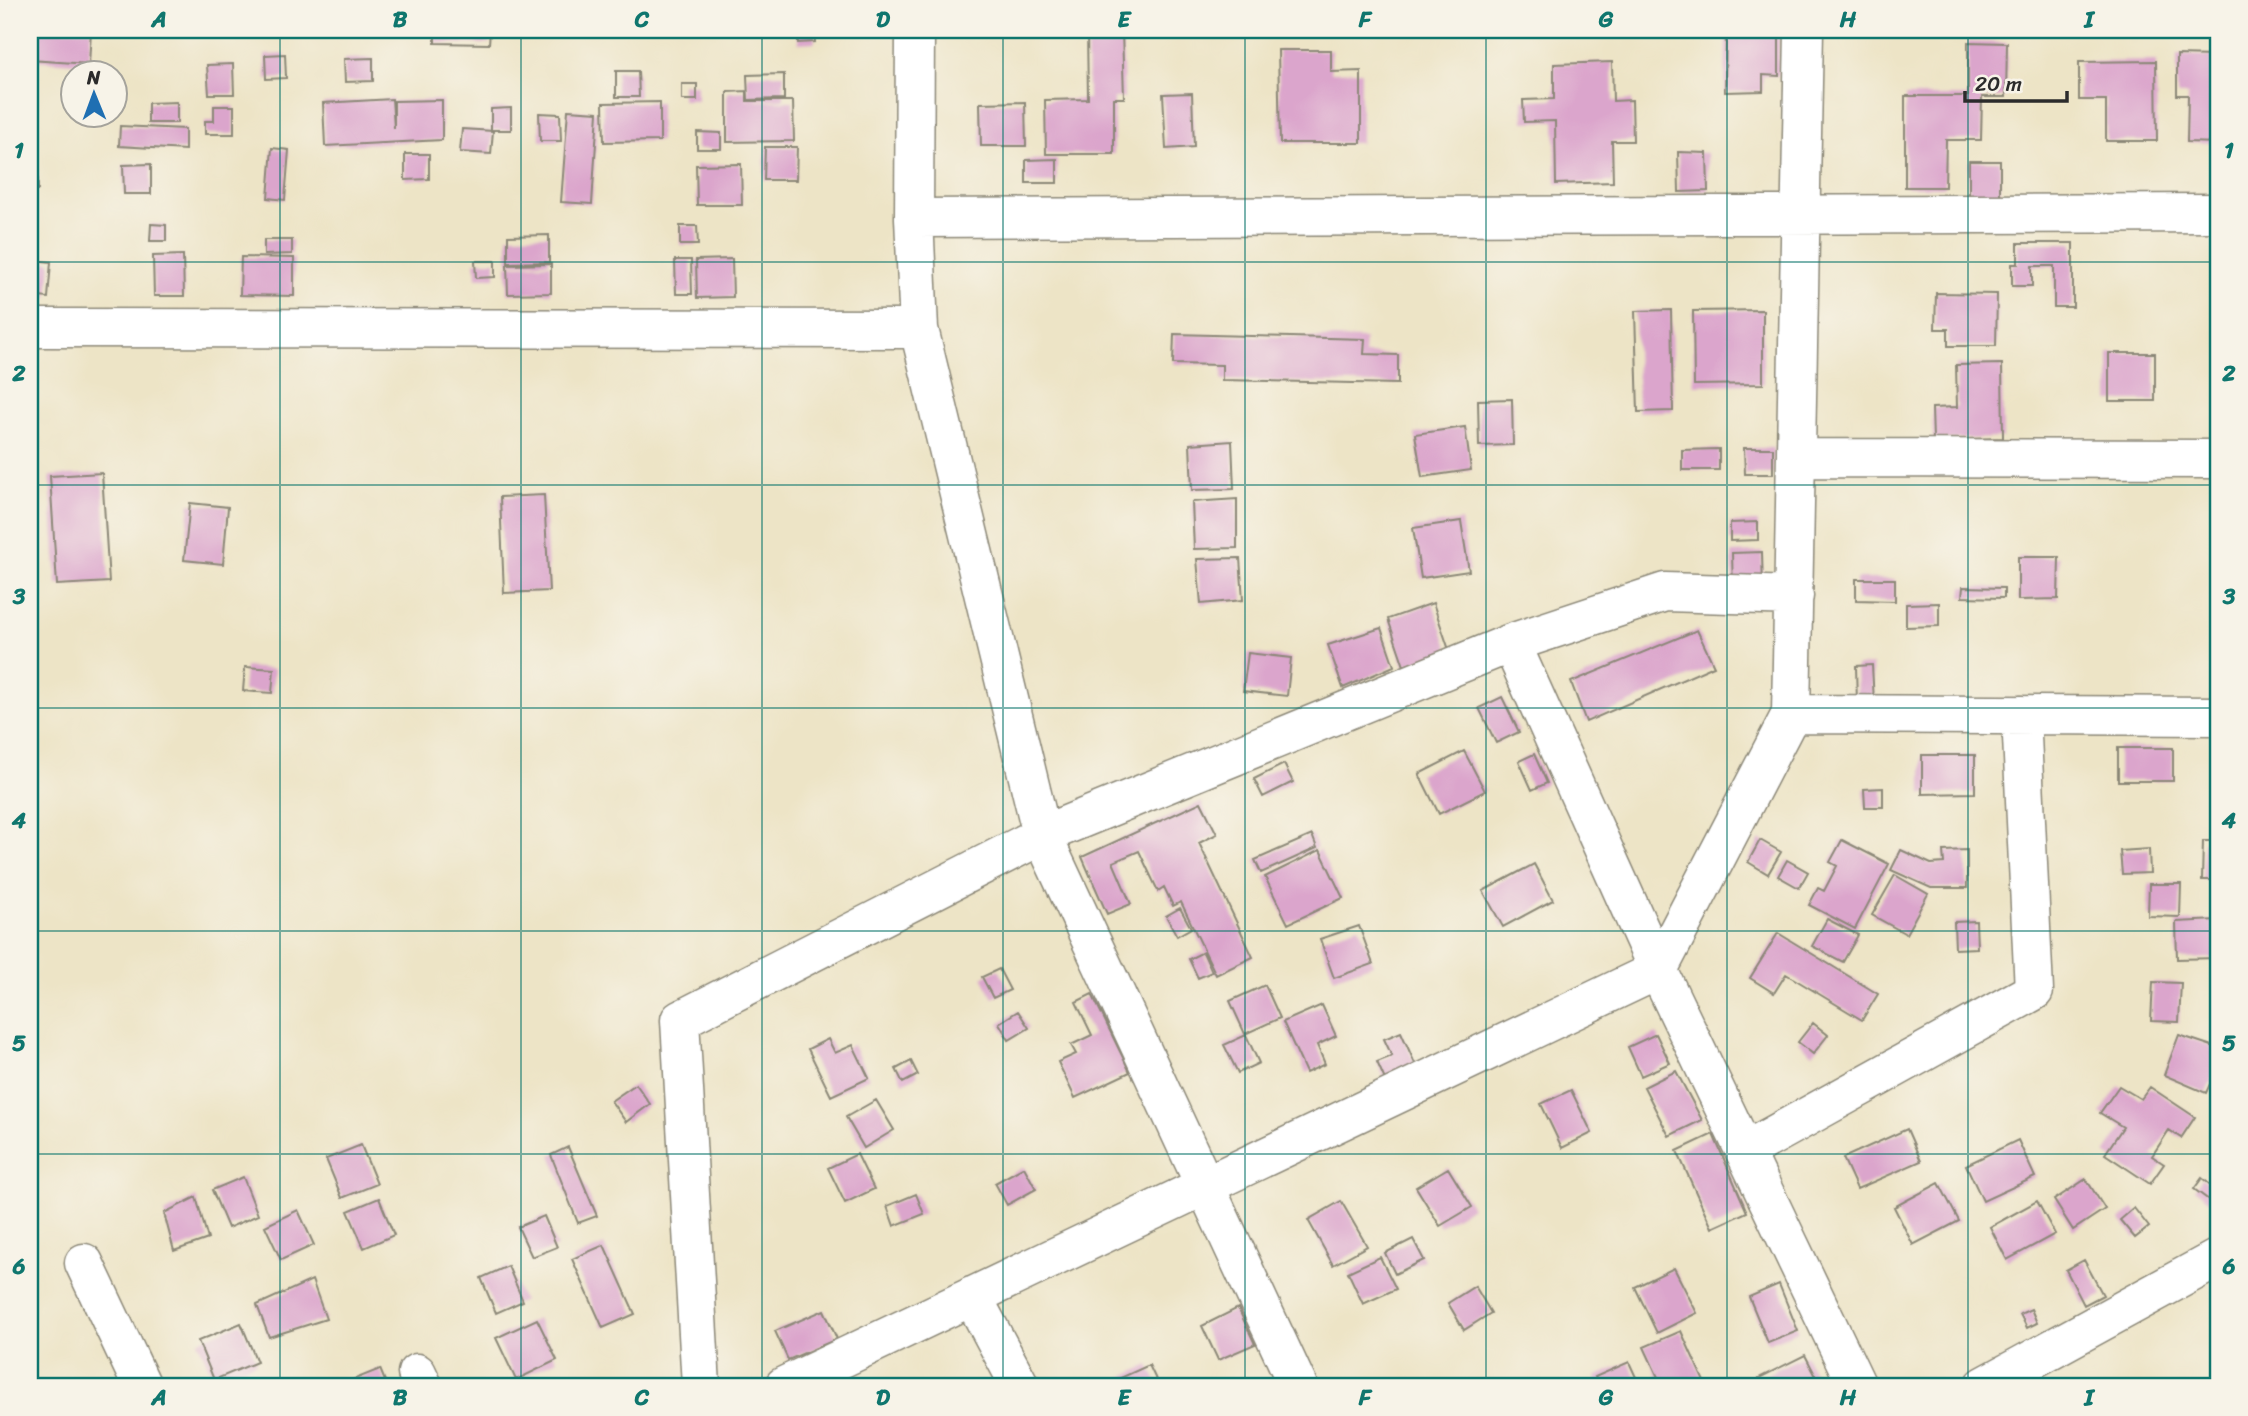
<svg xmlns="http://www.w3.org/2000/svg" width="2248" height="1416" viewBox="0 0 2248 1416" font-family="Sriracha,sans-serif">
<rect width="100%" height="100%" fill="#f7f3e8"/>
<filter id="ink" filterUnits="userSpaceOnUse"><feTurbulence type="fractalNoise" baseFrequency=".0143" numOctaves="2"/><feDisplacementMap in="SourceGraphic" scale="14" xChannelSelector="R" yChannelSelector="G"/><feConvolveMatrix kernelMatrix="1 2 1 2 8 2 1 2 1" color-interpolation-filters="sRGB"/></filter>
<filter id="wash" filterUnits="userSpaceOnUse"><feTurbulence type="fractalNoise" baseFrequency=".00686" numOctaves="4" result="noise"/><feDisplacementMap in="SourceGraphic" scale="28" xChannelSelector="R" yChannelSelector="G"/><feGaussianBlur stdDeviation="1.57" result="paint"/><feColorMatrix in="noise" values="0 0 0 0 0 0 0 0 0 0 0 0 0 0 0 0 0 1.4 0 .05"/><feComposite in="paint" operator="in"/></filter>
<g filter="url(#wash)">
<rect width="100%" height="100%" fill="#ede4c6"/>
<g id="blocks">
<path fill="#dba5cc" d="M30,30H91L89,64L30,60Z
M435,30H490L489,44L435,43Z
M496,30H541V34L496,33Z
M561,30H593V32L561,33Z
M798,30H814L815,42L798,43Z
M1087,30H1122L1124,98H1114V154H1046L1045,100L1088,99Z
M1726,30H1779V76L1763,75V91L1725,92Z
M1968,42L2007,43L2006,97H1982L1981,140H1946L1945,187H1905V96H1968Z
M1278,50H1331V72L1361,71V143H1280Z
M285,54L286,78L266,79L265,55Z
M2177,55L2214,56L2218,143L2187,142L2188,95H2177Z
M373,58V81L345,82L344,59Z
M2156,61L2157,141H2106V100H2079V62Z
M1612,62L1613,101L1632,100L1633,141H1612L1613,182L1556,184L1555,121L1524,122L1523,100L1554,99V64Z
M233,64L234,94H209L207,65Z
M616,71H638L639,97H616Z
M784,74V99L748,100L747,75Z
M682,84H697V100H682Z
M747,91V101H793L794,141L727,142V92Z
M1192,93L1194,147L1166,149L1163,94Z
M392,99L394,128V101L442,100V140L325,146L323,103Z
M177,102V123H148V103Z
M660,102V141L604,142L603,103Z
M1025,102L1026,146H981L980,103Z
M214,106H234V134H205V121H214Z
M511,108V130H491V109Z
M568,110L598,112L592,204L561,202Z
M539,113L560,114L561,141H540Z
M120,126L185,129V150L119,146Z
M462,129L493,131L491,154L460,152Z
M697,132L721,133V149H697Z
M765,147H797L796,180H764Z
M272,148L289,150L285,200L268,198Z
M1678,152L1707,153L1708,191L1679,192Z
M37,153L38,190H30V154Z
M405,154H429V179L405,180Z
M1057,159V183H1026V160Z
M1969,161H2000V197H1969Z
M151,164V194H124L123,165Z
M741,164L742,205H697L696,165Z
M151,224L166,225V241H150Z
M680,226H697L698,245H680Z
M549,235V262L508,263V236Z
M264,240H292V254L264,255Z
M2018,243H2073V307H2054V266H2032V286H2012V264H2018Z
M183,255L184,296H154L153,256Z
M241,257L294,258V296L240,295Z
M732,259L733,297L697,298L696,260Z
M32,260L51,262L48,298L30,296Z
M675,260H691L692,294H676Z
M475,261H495V277L476,278Z
M551,264V293L508,294L507,265Z
M1936,293L1997,294L1996,346H1948V329H1935Z
M1671,310L1673,411L1638,412L1635,311Z
M1763,310V384L1694,385L1693,311Z
M1174,334L1365,339L1364,354L1398,355V384L1222,380V365L1173,364Z
M2109,353H2155V401H2109Z
M2002,364L2003,438L1933,440L1932,408L1957,407L1956,365Z
M1512,399L1513,445L1479,446L1478,400Z
M1465,427L1471,470L1422,477L1415,434Z
M1232,441L1234,489L1192,490L1190,444Z
M1744,448H1773V474H1745Z
M1719,449V470H1682V450Z
M102,473L109,582L57,585L50,476Z
M544,495L549,591L504,593L500,497Z
M1237,499V548L1194,549L1192,502Z
M190,503L228,507L223,564L184,560Z
M1461,521L1469,571L1421,578L1413,528Z
M1758,522V540L1730,541V523Z
M1762,552L1763,589L1733,590L1732,553Z
M2018,557H2059L2058,599L2018,600Z
M1240,558L1243,600L1201,604L1197,559Z
M1856,579H1895V601L1856,600Z
M1963,587L2004,588V598L1962,597Z
M1433,603L1449,650L1404,666L1388,619Z
M1939,603V626L1906,627V604Z
M1381,628L1394,666L1343,688L1328,645Z
M1697,630L1714,666L1586,722L1571,682Z
M1248,653L1291,658L1287,696L1243,691Z
M1872,665L1874,702L1857,703L1856,666Z
M245,667L274,669L272,693L243,691Z
M1502,697L1519,732L1496,743L1479,708Z
M2118,748H2173V781H2118Z
M1464,751L1485,791L1439,814L1419,774Z
M1534,754L1547,783L1532,790L1519,761Z
M1922,755H1975V793L1922,794Z
M1284,764L1293,782L1263,797L1254,779Z
M1883,788V807H1865L1864,789Z
M1201,802L1217,834L1199,843L1253,957L1216,975L1181,902L1173,906L1164,887L1158,891L1139,851L1113,862L1131,904L1107,914L1082,857Z
M1312,835L1317,848L1261,873L1255,860Z
M1760,840L1781,852L1768,874L1748,862Z
M1842,840L1889,864L1855,929L1809,905L1818,888L1824,891L1837,866L1830,862Z
M2203,841H2218V880H2202Z
M2149,849L2150,873L2122,874L2120,851Z
M1320,850L1343,898L1288,924L1265,877Z
M1901,850L1931,864L1944,863L1943,851L1967,850V888H1931L1891,870Z
M1787,860L1808,872L1799,888L1778,876Z
M1534,864L1553,900L1503,927L1483,891Z
M1895,875L1928,894L1906,934L1872,915Z
M2149,884H2181L2180,917L2148,916Z
M1180,908L1191,928L1177,936L1166,916Z
M1827,919L1858,935L1843,962L1812,946Z
M2218,920V958L2177,959L2176,922Z
M1976,921L1977,948L1955,949L1954,922Z
M1359,926L1373,964L1334,978L1320,939Z
M1778,933L1878,994L1862,1020L1786,974L1774,993L1750,978Z
M1203,952L1212,972L1198,978L1189,959Z
M999,969L1010,990L993,998L982,977Z
M2153,982L2181,983L2179,1022L2151,1021Z
M1265,985L1280,1018L1245,1034L1230,1001Z
M1092,994L1130,1072L1075,1098L1058,1062L1076,1054L1071,1045L1092,1035L1076,1002Z
M1322,1005L1336,1036L1317,1045L1325,1064L1306,1073L1283,1022Z
M1018,1011L1029,1028L1009,1040L999,1023Z
M1813,1023L1828,1035L1813,1054L1798,1042Z
M1401,1032L1416,1066L1385,1080L1377,1062L1392,1056L1384,1039Z
M1656,1034L1670,1063L1641,1076L1628,1047Z
M1246,1035L1259,1063L1238,1073L1224,1045Z
M2179,1035L2218,1048V1066L2206,1093L2164,1075Z
M828,1039L835,1053L853,1045L869,1078L831,1096L808,1049Z
M911,1061L918,1075L903,1083L896,1069Z
M1676,1071L1702,1120L1669,1136L1644,1087Z
M636,1084L650,1104L626,1122L611,1101Z
M2119,1086L2141,1099L2150,1087L2195,1117L2181,1138L2169,1130L2152,1156L2164,1164L2150,1184L2105,1154L2123,1127L2100,1113Z
M1571,1090L1592,1133L1562,1148L1541,1104Z
M876,1100L894,1130L864,1148L846,1117Z
M1907,1129L1921,1161L1857,1189L1843,1158Z
M1713,1134L1747,1212L1712,1228L1677,1151Z
M2018,1140L2035,1177L1983,1201L1966,1165Z
M361,1145L377,1184L342,1198L326,1159Z
M568,1147L597,1216L578,1223L551,1155Z
M857,1154L874,1189L845,1203L828,1168Z
M1024,1167L1036,1189L1007,1205L995,1183Z
M1448,1168L1472,1207L1440,1226L1416,1187Z
M243,1177L258,1215L228,1228L212,1190Z
M2202,1178L2218,1191L2217,1206L2194,1189Z
M2086,1179L2105,1209L2073,1230L2054,1200Z
M1939,1183L1959,1221L1913,1245L1894,1207Z
M916,1194L924,1214L894,1226L887,1206Z
M196,1197L208,1239L174,1251L164,1213Z
M379,1198L394,1235L364,1248L348,1211Z
M1341,1201L1367,1246L1333,1265L1308,1220Z
M2037,1201L2055,1234L2007,1260L1990,1227Z
M2134,1208L2149,1227L2135,1238L2120,1220Z
M298,1210L314,1245L281,1260L265,1226Z
M544,1216L557,1247L532,1257L518,1227Z
M1413,1239L1424,1260L1395,1274L1385,1253Z
M604,1245L635,1314L603,1328L572,1259Z
M1380,1257L1396,1289L1363,1304L1348,1272Z
M2084,1260L2103,1295L2084,1305L2066,1270Z
M508,1266L523,1301L496,1313L481,1278Z
M1674,1268L1697,1313L1657,1333L1635,1287Z
M312,1280L326,1319L269,1337L257,1305Z
M1779,1284L1798,1331L1768,1343L1749,1297Z
M1475,1286L1491,1313L1464,1330L1448,1303Z
M1238,1308L1255,1344L1218,1360L1202,1326Z
M2031,1309L2037,1323L2027,1328L2020,1314Z
M824,1310L837,1339L788,1360L775,1331Z
M537,1319L557,1360L516,1380L496,1338Z
M241,1323L257,1362L214,1380L198,1341Z
M1681,1331L1706,1386H1662L1644,1347Z
M1805,1355L1821,1386H1763L1759,1378Z
M1629,1362L1640,1386H1600L1595,1377Z
M1149,1365L1159,1386H1103Z
M380,1369L387,1386H352L350,1381Z"/>
</g>
</g>
<g filter="url(#ink)">
<use href="#blocks" fill-opacity="0" stroke="#8c8878" stroke-width="2"/>
<g fill="none" stroke-linecap="round" stroke-linejoin="round">
<g stroke="#8c8878" stroke-width="41">
<path id="minor" d="M915,30L914,218L919,329L1042,835L1298,1386
M914,218L2218,213
M30,328L919,329
M1796,458L2218,459
M1511,643L1658,970L1857,1386
M1791,714L2218,716
M1745,1151L2034,991L2021,715
M84,1263L142,1386
M972,1296L1020,1386
M417,1373L423,1386
M701,1386L680,1020L1042,835L1511,643L1665,592L1794,596
M784,1386L1658,970L1791,714L1804,30
M1984,1386L2218,1258"/>
</g>
<use href="#minor" stroke="#fff" stroke-width="38"/>
</g>
</g>
<path fill="none" stroke="#0f766e" stroke-width="2" stroke-opacity="0.55" d="M280,30V1386M521,30V1386M762,30V1386M1003,30V1386M1245,30V1386M1486,30V1386M1727,30V1386M1968,30V1386M30,262H2218M30,485H2218M30,708H2218M30,931H2218M30,1154H2218"/>
<rect width="2248" height="1416" fill="none" stroke="#f7f3e8" stroke-width="77"/>
<g transform="translate(94 94) rotate(359)"><circle r="33" fill="#f7f3e8" stroke="#a5a39c" stroke-width="2"/>
<path d="M0-5L12 26L0 18L-12 26Z" fill="#1f6fb2"/>
<text y="-10" font-size="19" font-weight="bold" text-anchor="middle" fill="#2b2b2b">N</text>
</g>
<path d="M1965 91v10h102v-10" fill="none" stroke="#2b2b2b" stroke-width="3.5"/>
<text x="1975" y="91" font-size="21" fill="#2b2b2b" stroke="#f7f3e8" stroke-width="5" paint-order="stroke">20 m</text>
<rect x="38" y="38" width="2172" height="1340" fill="none" stroke="#0f766e" stroke-width="2.5"/>
<g font-size="23" text-anchor="middle" font-weight="bold" fill="#0f766e">
<text x="159" y="27">A</text>
<text x="400" y="27">B</text>
<text x="642" y="27">C</text>
<text x="883" y="27">D</text>
<text x="1124" y="27">E</text>
<text x="1365" y="27">F</text>
<text x="1606" y="27">G</text>
<text x="1848" y="27">H</text>
<text x="2089" y="27">I</text>
<text x="19" y="158">1</text>
<text x="2229" y="158">1</text>
<text x="19" y="381">2</text>
<text x="2229" y="381">2</text>
<text x="19" y="604">3</text>
<text x="2229" y="604">3</text>
<text x="19" y="828">4</text>
<text x="2229" y="828">4</text>
<text x="19" y="1051">5</text>
<text x="2229" y="1051">5</text>
<text x="19" y="1274">6</text>
<text x="2229" y="1274">6</text>
<text x="159" y="1405">A</text>
<text x="400" y="1405">B</text>
<text x="642" y="1405">C</text>
<text x="883" y="1405">D</text>
<text x="1124" y="1405">E</text>
<text x="1365" y="1405">F</text>
<text x="1606" y="1405">G</text>
<text x="1848" y="1405">H</text>
<text x="2089" y="1405">I</text>
</g>
</svg>
